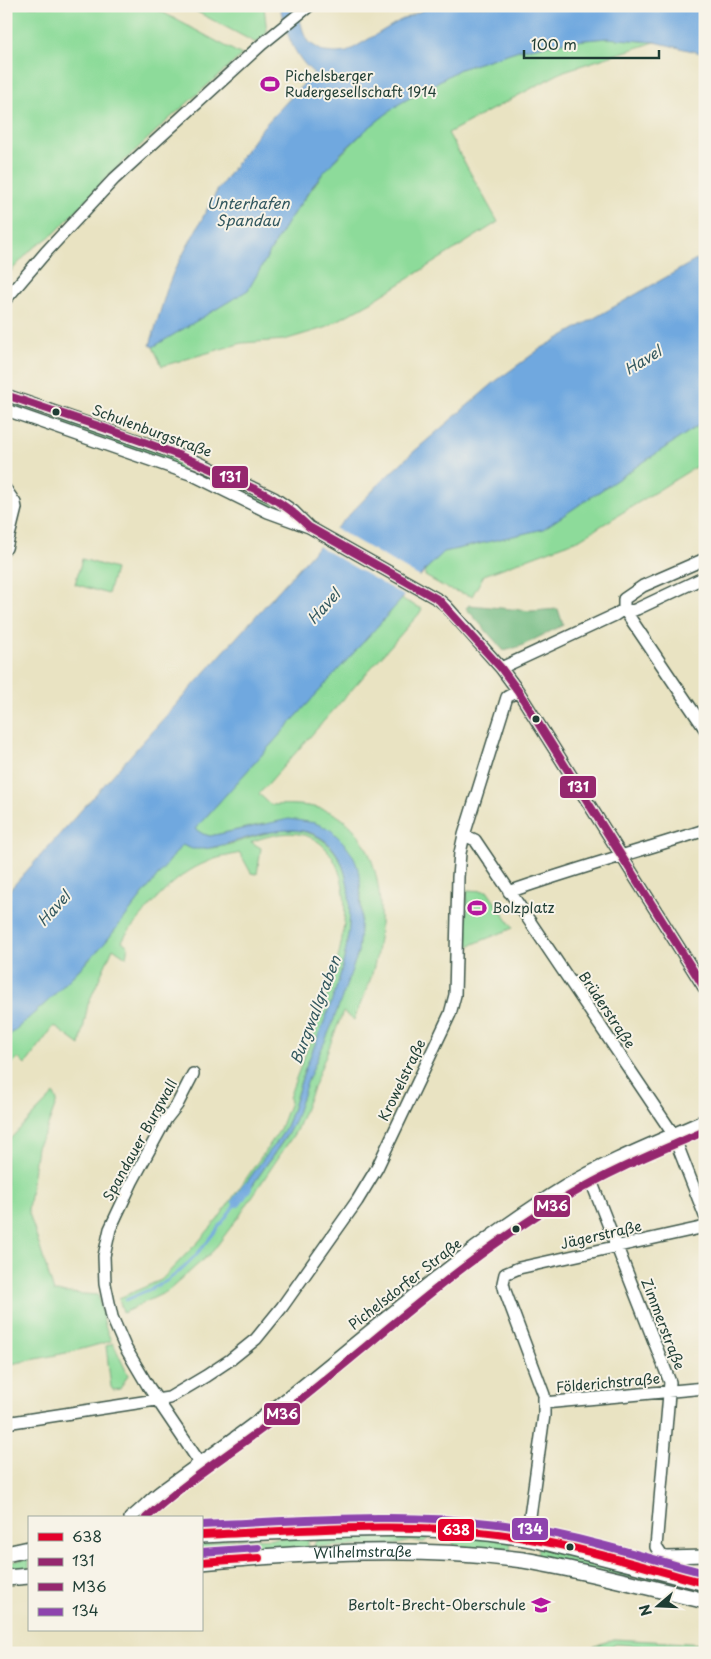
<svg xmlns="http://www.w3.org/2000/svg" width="711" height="1659" viewBox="0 0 711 1659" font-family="'Playpen Sans',sans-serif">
<rect width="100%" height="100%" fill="#f7f3e8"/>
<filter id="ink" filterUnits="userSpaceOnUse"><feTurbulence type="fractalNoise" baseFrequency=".02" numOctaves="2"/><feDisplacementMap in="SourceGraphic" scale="10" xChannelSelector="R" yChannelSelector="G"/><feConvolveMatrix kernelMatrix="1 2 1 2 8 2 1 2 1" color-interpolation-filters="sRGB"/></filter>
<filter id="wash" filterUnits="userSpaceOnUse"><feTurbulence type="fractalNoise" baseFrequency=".0096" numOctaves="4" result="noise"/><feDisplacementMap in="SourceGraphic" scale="20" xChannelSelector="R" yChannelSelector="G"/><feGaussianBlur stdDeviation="1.12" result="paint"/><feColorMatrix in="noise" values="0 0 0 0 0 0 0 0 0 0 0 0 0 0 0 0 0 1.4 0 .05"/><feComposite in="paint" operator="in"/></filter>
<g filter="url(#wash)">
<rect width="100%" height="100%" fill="#e9e3c2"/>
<path fill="#8ddb9a" stroke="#568c67" d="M6,6H151L242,55L168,120L110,174L55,233L32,249L6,276Z
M186,6H264L267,33L256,43Z
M607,38L655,42L564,71L448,133L498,222L371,302L324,328L284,340L242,343L162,366L153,347L248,290L288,221L327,168L367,129L399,104L460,69L519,50L562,42Z
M8,401L185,461L271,502L291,515L6,406Z
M705,421V461L580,539L484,575L472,596L448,589L425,576V570L444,552L543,529Z
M82,559L115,569L108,594L75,584Z
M402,599L422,609L419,614L259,794L271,805C293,804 322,804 341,818C385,848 386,924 373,970C369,987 360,1004 354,1020L343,1012L296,1131L242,1212L213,1251L168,1291L123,1313L119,1298L161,1280L199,1241L218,1219L279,1131L290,1102L289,1098C310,1034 375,912 328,851C308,826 277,832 251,842L261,848L257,874L251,873L240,853C229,856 217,857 207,862C173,875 150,907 127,933L122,941L128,946L126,957L113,948L88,1004L80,1045L54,1026L25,1065L18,1058L6,1070V1038L49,1000L104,944L182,845C225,861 268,817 311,834C357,851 353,919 344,959C336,997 319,1033 305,1069C297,1090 293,1114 282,1134C278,1140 273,1146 269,1152C257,1167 246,1183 235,1198L245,1196L286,1137L294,1122L308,1080L331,1027L358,953L361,916V893L335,834L315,823L263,824L210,836L203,834L195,829Z
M467,890L487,891L513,928L466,947Z
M54,1094L57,1101L46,1131L37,1147L28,1210L54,1292L98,1295L105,1326L111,1341L71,1352L6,1365V1143Z
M113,1343L128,1375L120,1389L113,1390L111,1387L106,1346Z
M355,1534L428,1537V1539L424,1542L410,1541L394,1545L315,1547L314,1545L316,1540L339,1538Z
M454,1534L511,1541L510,1553L453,1547Z
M309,1537L307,1549L201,1557V1544H210L221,1540Z
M538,1546L705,1588V1594L537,1558Z
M29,1558V1568L20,1571L6,1572V1563Z
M614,1639L705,1644V1652L616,1644L599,1653H587L595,1646Z"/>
<path fill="#72bb82" stroke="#487c5b" d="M469,605L532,611L558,609L563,625L521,646L504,651L466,608Z"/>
<path fill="#70a8df" stroke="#48728a" d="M280,6H296L304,34L308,42L324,52L336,53L347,52L399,21L432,6H705V54L655,42L607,38L562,42L519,50L460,69L399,104L367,129L339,155L317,180L288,221L248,290L153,347L150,345L168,286L174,271L217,191L263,127L314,73C294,57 285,31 280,6Z
M705,255V421L543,529L444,552L425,570L401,600L195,829L203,834L210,836L289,819L315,823L331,830L343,842L354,857L360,875L361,916L358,953L331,1027L308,1080L294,1122L288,1133L245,1196L235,1199C246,1183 257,1168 268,1152C273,1146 278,1141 282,1134C293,1115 297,1091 305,1070C319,1033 336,997 344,959C353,920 357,849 311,833C278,822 237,844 204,849H192L182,845L104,944L49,1000L6,1038V894L316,549L385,478L411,454L496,381L540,349Z"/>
<path fill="#e9e3c2" d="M333,527L422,578L406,597L316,545Z"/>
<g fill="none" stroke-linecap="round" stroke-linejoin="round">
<path stroke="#70a8df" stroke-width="2.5" d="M126,1300C140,1293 156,1288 168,1280C196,1260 217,1230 237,1202"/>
<path stroke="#70a8df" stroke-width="10" d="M237,1202L247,1187"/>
</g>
</g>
<g filter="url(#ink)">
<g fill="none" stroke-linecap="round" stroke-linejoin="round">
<g stroke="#3d5649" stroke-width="14">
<path id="minor" d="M6,299L46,252L114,179L262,44L309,6
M6,395L189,458L274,498L293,511L308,526
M6,410L193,475L268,512L309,527L439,600L446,606L501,668L518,691L705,989
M6,490L15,503L16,508L6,548
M624,609L705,729
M624,609V599L643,586L705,559
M501,668L615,615L624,609L632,611L637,609L705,577
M464,835L475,840L673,1134L705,1216
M509,892C574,869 640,851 705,830
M193,1074L177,1105L166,1119L132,1182L110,1229L104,1256L105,1284L112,1317L125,1347L148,1386L200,1463
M588,1173L670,1382L656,1547L662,1556L667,1557L705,1556
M544,1403L705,1388
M6,1423L169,1398L206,1376L230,1360L256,1339L282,1307L357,1201L377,1168L450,1014L455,995L458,877L460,853L464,835L507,697L518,691
M130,1518C141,1510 150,1499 161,1491C205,1459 249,1428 292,1394C381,1323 467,1246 565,1186C609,1160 658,1141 705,1120
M527,1538L544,1415V1395L505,1291L503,1283L505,1274L519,1268L705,1227"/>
</g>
<g stroke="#3d5649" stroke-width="18">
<g id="major">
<path d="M201,1535C312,1531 428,1520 537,1540L705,1583"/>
<path d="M6,1554L29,1549"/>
<path id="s1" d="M201,1562C308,1552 416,1546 523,1560C543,1563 563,1568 583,1572C624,1581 664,1591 705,1601"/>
<path d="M6,1578L29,1576"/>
</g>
</g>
<use href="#minor" stroke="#fff" stroke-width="11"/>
<use href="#major" stroke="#fff" stroke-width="15"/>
<g stroke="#f7f3e8" stroke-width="11">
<path id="bus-1" d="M201,1535C299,1531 400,1521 498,1534C568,1543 636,1565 705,1583
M201,1562L259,1558"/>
</g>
<g stroke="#f7f3e8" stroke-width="11">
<path id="bus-2" d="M6,395C81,421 157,443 229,477C262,492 283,501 309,527L439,600L501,668L518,691L705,989"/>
</g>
<g stroke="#f7f3e8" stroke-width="11">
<path id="bus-3" d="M146,1518C193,1475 249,1441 299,1401C388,1330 473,1251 572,1194C614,1169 660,1151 705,1131"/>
</g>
<g stroke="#f7f3e8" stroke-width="11">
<path id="bus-4" d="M201,1525C300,1521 400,1512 498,1524C568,1533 636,1555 705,1573
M201,1552L258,1548"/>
</g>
<use href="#bus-1" stroke="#e4002b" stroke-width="8"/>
<use href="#bus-2" stroke="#95276e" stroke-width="8"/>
<use href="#bus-3" stroke="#95276e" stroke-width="8"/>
<use href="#bus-4" stroke="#8e44ad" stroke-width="8"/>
</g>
</g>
<defs>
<g id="stadium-bare" transform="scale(1.5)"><path d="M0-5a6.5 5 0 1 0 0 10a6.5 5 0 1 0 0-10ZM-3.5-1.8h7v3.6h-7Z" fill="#b5179e" stroke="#f7f3e8" stroke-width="2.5" paint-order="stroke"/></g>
<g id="school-bare" transform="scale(1.5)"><path d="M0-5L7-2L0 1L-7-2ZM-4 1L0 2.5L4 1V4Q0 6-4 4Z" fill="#b5179e" stroke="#f7f3e8" stroke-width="2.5" paint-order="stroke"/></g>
</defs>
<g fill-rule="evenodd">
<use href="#stadium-bare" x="270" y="84"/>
<use href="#stadium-bare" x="477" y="908"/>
<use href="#school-bare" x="541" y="1605"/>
</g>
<g fill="#1f3d34" stroke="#f7f3e8" stroke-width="2">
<circle cx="56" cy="412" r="4.5"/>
<circle cx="536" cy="719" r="4.5"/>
<circle cx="516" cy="1229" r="4.5"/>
<circle cx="570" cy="1547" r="4.5"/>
</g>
<g text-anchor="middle" stroke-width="4" stroke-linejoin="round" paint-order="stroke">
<g font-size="14" fill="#1f3d34" stroke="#f7f3e8" text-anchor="start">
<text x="285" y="81">Pichelsberger<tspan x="285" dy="16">Rudergesellschaft 1914</tspan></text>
<text x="492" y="913">Bolzplatz</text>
<text x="526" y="1610" text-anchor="end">Bertolt-Brecht-Oberschule</text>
</g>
<g font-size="14" fill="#1f3d34" stroke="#f7f3e8">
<text transform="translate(152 431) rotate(20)" y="5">Schulenburgstraße</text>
<text transform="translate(607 1010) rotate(56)" y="5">Brüderstraße</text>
<text transform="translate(402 1080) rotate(-64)" y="5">Krowelstraße</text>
<text transform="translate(140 1140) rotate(-61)" y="5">Spandauer Burgwall</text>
<text transform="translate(601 1235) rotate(-13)" y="5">Jägerstraße</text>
<text transform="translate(405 1284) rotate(-38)" y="5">Pichelsdorfer Straße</text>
<text transform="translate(663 1324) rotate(69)" y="5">Zimmerstraße</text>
<text transform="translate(608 1383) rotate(-5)" y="5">Földerichstraße</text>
<text dy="5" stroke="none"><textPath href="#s1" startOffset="162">Wilhelmstraße</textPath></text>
</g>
<g font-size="15" font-style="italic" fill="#33585f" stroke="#f7f3e8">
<text x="248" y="209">Unterhafen<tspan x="248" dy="17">Spandau</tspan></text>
<text transform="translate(643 361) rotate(-31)" y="5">Havel</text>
<text transform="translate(324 607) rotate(-48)" y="5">Havel</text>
<text transform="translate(54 909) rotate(-48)" y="5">Havel</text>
<text transform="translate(316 1010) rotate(-69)" y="5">Burgwallgraben</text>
</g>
</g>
<g stroke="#f7f3e8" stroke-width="2">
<rect x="211" y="465" width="38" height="24" rx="5" fill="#95276e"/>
<rect x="559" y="775" width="38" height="24" rx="5" fill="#95276e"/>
<rect x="533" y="1194" width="38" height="24" rx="5" fill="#95276e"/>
<rect x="263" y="1402" width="38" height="24" rx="5" fill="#95276e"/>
<rect x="511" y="1517" width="38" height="24" rx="5" fill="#8e44ad"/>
<rect x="437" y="1518" width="38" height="24" rx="5" fill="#e4002b"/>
</g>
<g font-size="14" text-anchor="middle" font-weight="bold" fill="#fff">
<text x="230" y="482">131</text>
<text x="578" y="792">131</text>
<text x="552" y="1211">M36</text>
<text x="282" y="1419">M36</text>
<text x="530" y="1534">134</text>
<text x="456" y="1535">638</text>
</g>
<rect width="711" height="1659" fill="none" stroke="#f7f3e8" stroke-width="25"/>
<rect x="28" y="1516" width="175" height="115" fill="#f7f3e8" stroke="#a1aaa0"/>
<rect x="38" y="1533" width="25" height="8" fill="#e4002b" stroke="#a1aaa0"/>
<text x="72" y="1542" font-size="15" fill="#1f3d34">638</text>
<rect x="38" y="1558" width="25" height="8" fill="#95276e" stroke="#a1aaa0"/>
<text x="72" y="1566" font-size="15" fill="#1f3d34">131</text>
<rect x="38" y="1583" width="25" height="8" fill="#95276e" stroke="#a1aaa0"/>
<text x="72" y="1592" font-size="15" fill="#1f3d34">M36</text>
<rect x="38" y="1608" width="25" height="8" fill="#8e44ad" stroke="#a1aaa0"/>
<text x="72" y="1616" font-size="15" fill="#1f3d34">134</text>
<g transform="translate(658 1606) rotate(251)" stroke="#f7f3e8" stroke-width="4" paint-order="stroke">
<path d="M0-4L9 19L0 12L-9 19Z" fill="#1f3d34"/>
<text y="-8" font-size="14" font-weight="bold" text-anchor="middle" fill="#1f3d34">N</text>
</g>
<path d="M524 50v8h135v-8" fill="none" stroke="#1f3d34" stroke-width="2.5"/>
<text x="531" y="50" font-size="15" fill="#1f3d34" stroke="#f7f3e8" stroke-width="4" paint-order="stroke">100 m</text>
</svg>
